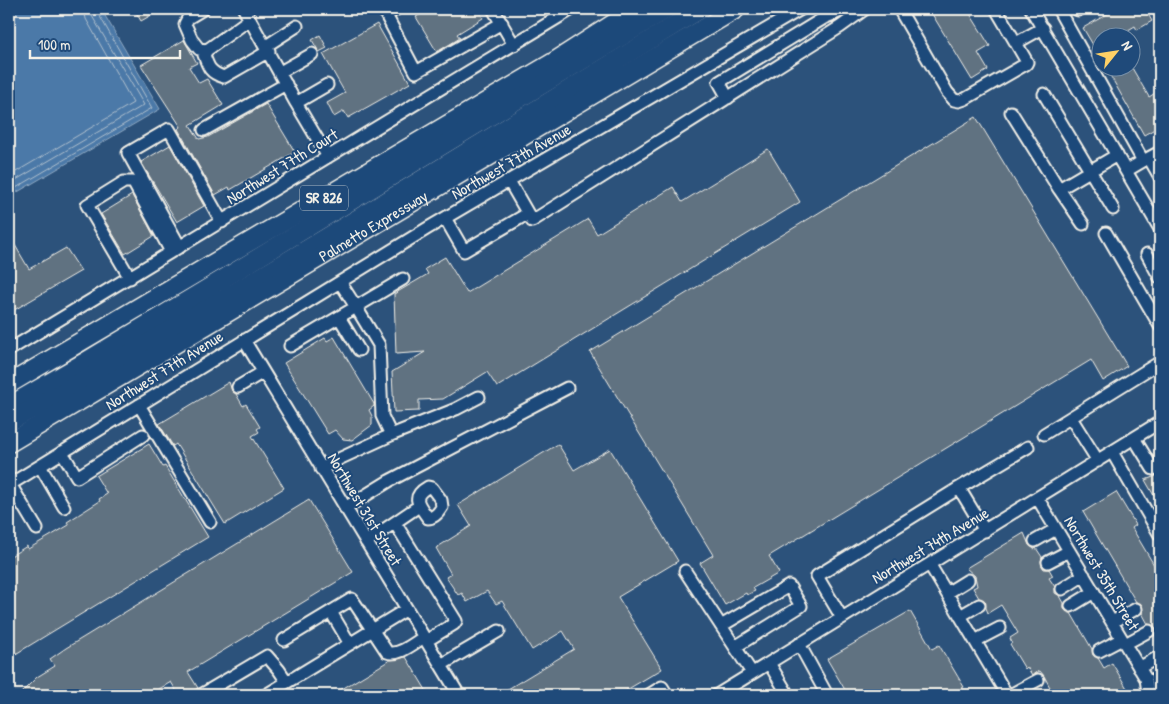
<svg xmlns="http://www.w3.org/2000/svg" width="1169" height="704" viewBox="0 0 1169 704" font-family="'Patrick Hand',sans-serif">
<rect width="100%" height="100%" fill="#2c527b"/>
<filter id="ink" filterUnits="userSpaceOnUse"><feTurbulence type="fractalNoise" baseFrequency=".02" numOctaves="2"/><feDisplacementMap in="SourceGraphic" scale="10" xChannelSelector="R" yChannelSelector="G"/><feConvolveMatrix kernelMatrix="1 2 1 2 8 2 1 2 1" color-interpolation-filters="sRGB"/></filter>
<g filter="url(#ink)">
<path fill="#4c79a8" stroke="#8fa9c2" d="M9,9H101L160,109L9,197Z"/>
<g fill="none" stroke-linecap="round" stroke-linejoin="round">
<path stroke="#b1c1ce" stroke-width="1" d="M9,176L133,103L86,19L84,9
M9,184L144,105L92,16L91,9
M9,192L152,108L98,13L97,9"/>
</g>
<path fill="#617281" stroke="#f4f1e8" d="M134,9H162L141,21Z
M429,9H478L483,18L457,34L460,38L437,52L416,17Z
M929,9H967L990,46L978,53L988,70L972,80Z
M1116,9H1145L1152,21L1137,30L1135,26L1115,38H1102V60L1083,28Z
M377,24L410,83L348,118L344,111L334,117L327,103L345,93L323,54Z
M320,35L327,48L319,52L312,40Z
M184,40L197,63L189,67L199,83L207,79L223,105L190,125L199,139L208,137L266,104L295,152L230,190L229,187L215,195L178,129L181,127L141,65Z
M1106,68H1132L1149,97L1160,90V126L1144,135Z
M976,117L1127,366L1103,381L1091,360L769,556L779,573L753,588L755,591L747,595L746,593L725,605L700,563L713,555L590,352Z
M170,145L204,206L177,222L141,162Z
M768,149L800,202L497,387L487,372L443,399L419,400V411L394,412L392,372L425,352L396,354L394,294L428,274L425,269L445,257L467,293L588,219L597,234L673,187L682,202Z
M132,195L154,236L125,254L101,214Z
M9,235L29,269L66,248L81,271L9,313Z
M334,337L374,404V406L369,410L372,416V425L352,440L343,439L335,430L328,434L284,363L325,338L327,341Z
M229,382L232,391L236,394L243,406L246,404L260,427L257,429L259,432L252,436L284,488L225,524L176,444L173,446L159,424Z
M149,444L163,467L165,466L208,537L9,658V557L27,546L28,549L69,525L67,522L100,501L99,499L107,494L96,476Z
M558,444L574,470L610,449L678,561L618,597L662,669L618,695H498L574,649L563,631L532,650L502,601L496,604L487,591L467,602L462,593L458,595L446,577L451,574L436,548L471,526L458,505Z
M1160,471V506L1145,480L1156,476Z
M1116,492L1136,525L1132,528L1160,575V644L1155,635V627L1148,624L1142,613V605L1136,602L1083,512Z
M309,500L353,572L188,672L198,688L186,695H179L171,682L149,695H19L37,677L55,666L50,659L66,648Z
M1024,533L1029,545L1034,549L1036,548L1042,557L1041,561L1042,566L1044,569H1049L1053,576L1049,578L1055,587V593L1060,596L1064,603V609L1071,613L1092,649L1093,655L1098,658L1104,668L1112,663L1128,690L1120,695H1054L1044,676L1040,671L1032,675L1027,667L1025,669L1010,644L1012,643L1010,638L1018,633L1001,605L988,613L986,608L985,601L979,598L973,588L977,586L975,576L966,568Z
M910,611L932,649L939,645L964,687L962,688L966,695H848L827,659Z
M406,657L429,695H332L390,660Z"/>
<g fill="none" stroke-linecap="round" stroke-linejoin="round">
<g stroke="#f4f1e8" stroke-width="15">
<path id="minor" d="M203,9L188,18L185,24L192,40L199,49L207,50
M244,9L296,103L328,157
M396,9L386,15L416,72L502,23
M493,9L514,45
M899,9L947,92L954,100L959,101L965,99L1026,64L1027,62L1016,43
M996,9L1016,43L1043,28
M1031,9L1160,229
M1058,9L1143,161L1126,171
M1078,10L1080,9
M250,19L207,50L204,55C208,67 210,73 224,77L269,51
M266,46L297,26
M280,72L312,54
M1044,94L1113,209
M728,98L719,82L824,18L846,9
M296,103L327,85
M1011,112L1059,189L1117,155
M204,130L286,84
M1149,158L1160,177
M1143,161L1160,152
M509,181L532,221L840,27L865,9
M1059,189L1083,224
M445,218L464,251L527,214
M1106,233L1160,326
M180,247L128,153L169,129L222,222
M1147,254L1160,278
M130,278L87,205L124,182H133L171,252
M403,279L356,307L379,345L382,416L391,435L456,409L479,397
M339,317L359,350
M244,340L459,695
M290,346L356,307L340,282
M9,350L572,9
M238,387L263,372
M139,405L210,522
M1071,418L1098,461
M1044,434L1160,362
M1134,438L1153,469
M62,452L77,477L143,435
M1112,452L1160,535
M40,466L64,507
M321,469L341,458L391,435
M10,484L37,529
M9,485L428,228L801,9
M428,487L432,488L441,500L442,507C439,512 435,518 428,518C419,505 410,497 428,487Z
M959,488L1028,447
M1038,499L1146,679L1148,692L1147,695
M345,508L389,481L567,388
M395,523L456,621L454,624L426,641
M1035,541L1056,529
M366,542L419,506
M1048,562L1069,551
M930,565L1007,695
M685,571L752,673
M1062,589L1084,575
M947,593L968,580
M1071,606L1094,592
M331,612L350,644
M960,616L979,605
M842,618L817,576L959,488L985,531
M1112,622L1136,609
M721,626L789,586L801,606L735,647
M284,640L352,599L387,652C398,657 414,643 424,637
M975,641L1000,628
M799,644L827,695
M1125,644L1149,631
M1099,651L1122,639
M769,663L788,695
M441,665L499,631
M1139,668L1160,656
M1148,692L1155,695L1160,692
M201,695L267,656L279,670L287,682
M266,695L407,609
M649,695L662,687L667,695
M717,695L1160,422
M1010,695L1038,680"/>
</g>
<g stroke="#f4f1e8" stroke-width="21">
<g id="highway">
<path d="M9,384L552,63L636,9"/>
<path d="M9,406L85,362L218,282L667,9"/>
<path d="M9,422C244,292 471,148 701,9"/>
<path id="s1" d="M9,443L736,9"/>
</g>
</g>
<use href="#minor" stroke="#1f4a7a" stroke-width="11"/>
<use href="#highway" stroke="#1f4a7a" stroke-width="18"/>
</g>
</g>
<g text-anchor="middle" stroke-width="4" stroke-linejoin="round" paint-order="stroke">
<rect fill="#1f4a7a" stroke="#b4bfc7" stroke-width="1" x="300" y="185.5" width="48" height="25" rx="4"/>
<g font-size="15" font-weight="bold" fill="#f4f1e8">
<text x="324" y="203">SR 826</text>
</g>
<g font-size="16" fill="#f4f1e8" stroke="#1f4a7a">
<text transform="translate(511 161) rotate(-30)" y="6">Northwest 77th Avenue</text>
<text transform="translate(282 166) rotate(-32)" y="6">Northwest 77th Court</text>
<text dy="6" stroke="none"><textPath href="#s1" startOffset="424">Palmetto Expressway</textPath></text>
<text transform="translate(164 370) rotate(-32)" y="6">Northwest 77th Avenue</text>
<text transform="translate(365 509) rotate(59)" y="6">Northwest 31st Street</text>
<text transform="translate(930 545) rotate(-31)" y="6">Northwest 74th Avenue</text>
<text transform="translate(1102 573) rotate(59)" y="6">Northwest 35th Street</text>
</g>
</g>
<rect width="1169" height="704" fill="none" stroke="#1f4a7a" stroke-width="30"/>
<rect x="15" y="15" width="1139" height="674" fill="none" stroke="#f4f1e8" stroke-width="2" filter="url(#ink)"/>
<g transform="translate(1116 52) rotate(60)"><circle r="24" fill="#1f4a7a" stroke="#748da6"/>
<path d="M0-4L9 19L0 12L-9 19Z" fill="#ffd166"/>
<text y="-8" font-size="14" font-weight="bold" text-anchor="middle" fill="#f4f1e8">N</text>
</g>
<path d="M30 50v8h150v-8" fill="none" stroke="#f4f1e8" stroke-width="2.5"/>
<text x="38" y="50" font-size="15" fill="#f4f1e8" stroke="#1f4a7a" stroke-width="4" paint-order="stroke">100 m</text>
</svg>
